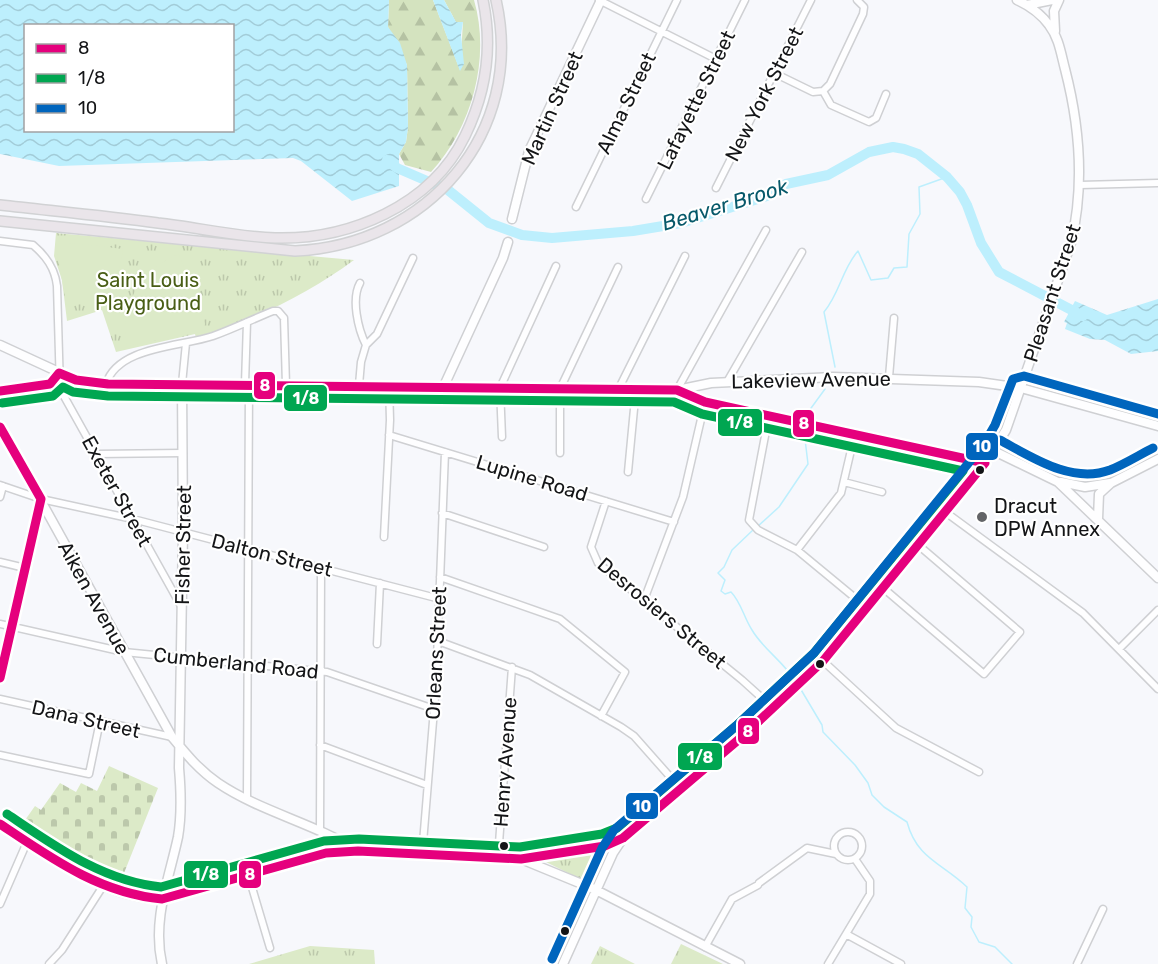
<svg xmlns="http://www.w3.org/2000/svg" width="1158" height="964" viewBox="0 0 1158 964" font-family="Rubik,sans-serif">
<defs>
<pattern id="grass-tufts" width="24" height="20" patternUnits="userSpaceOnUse" patternTransform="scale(1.5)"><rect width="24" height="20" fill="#dceac8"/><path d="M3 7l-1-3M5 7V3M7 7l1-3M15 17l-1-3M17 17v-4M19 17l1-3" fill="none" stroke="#bcc8ab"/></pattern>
<pattern id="forest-firs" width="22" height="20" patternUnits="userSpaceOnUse" patternTransform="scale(1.5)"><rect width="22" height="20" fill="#d4e3bf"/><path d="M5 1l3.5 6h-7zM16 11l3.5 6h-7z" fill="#b5c2a3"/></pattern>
<pattern id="cemetery-stones" width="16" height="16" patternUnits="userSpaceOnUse" patternTransform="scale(1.5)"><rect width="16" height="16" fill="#dceac8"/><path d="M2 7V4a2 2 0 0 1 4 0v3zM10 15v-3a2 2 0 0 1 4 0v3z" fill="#bcc8ab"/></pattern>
<pattern id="water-waves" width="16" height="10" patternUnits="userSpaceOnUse" patternTransform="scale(1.5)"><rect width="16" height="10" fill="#bdeffd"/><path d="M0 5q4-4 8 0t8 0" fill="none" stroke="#a2ccd8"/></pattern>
</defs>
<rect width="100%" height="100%" fill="#f7f8fc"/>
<path fill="url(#grass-tufts)" d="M56,233L354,260C308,294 251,322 196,338L195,334L116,352L102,310L67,321L62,280L54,256Z
M609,849L592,885L542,860L543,858Z
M681,944L723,964H671Z
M310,946L374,950L375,964H249Z
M600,946L635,964H591Z"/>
<path fill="url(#forest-firs)" d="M389,0H433L460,70L463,22H456L444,0H474C491,58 472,128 431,172L405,165L399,154L406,142L408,127L407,65L388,27Z"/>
<path fill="url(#cemetery-stones)" d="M109,766L158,788L120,883L103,880L18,830L35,806L41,810L60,783L76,792L81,783L97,791Z"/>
<path fill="#dceac8" d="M73,243L123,249C118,288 104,299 67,307L57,254L67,244Z
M179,254L205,324L201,332L127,346C119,306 141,268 179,254Z"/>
<path fill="url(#water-waves)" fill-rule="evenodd" d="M0,0H389L388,27L400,43L407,65L408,127L406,142L399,154V186L352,201L301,161L293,158L59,166L0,154ZM26,26H232V130H26Z
M433,0H444L456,22H463L461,35L464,64L460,71Z
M1158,299V351L1131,354L1105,340L1090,339L1065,329L1067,323L1064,322L1075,301L1107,315Z"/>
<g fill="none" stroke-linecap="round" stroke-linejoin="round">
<path stroke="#bdeffd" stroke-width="1.5" d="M835,367L824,312C840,293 842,269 858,251L871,280L888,278L894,268L907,267L909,234L920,214L919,187L947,177
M806,415L825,389
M757,527L779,507L808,464L804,431
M753,530L732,550L724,567L718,573L725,580L721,591L725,594L731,592C741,602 744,618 752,630C763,649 784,662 796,682
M800,688L822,725L823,732L855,765L868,783L872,795L884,807L907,822C917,859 942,863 967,887L965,908L972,917L971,927L979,942L995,947L1012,964"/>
<path stroke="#bdeffd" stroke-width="10" d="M387,160L397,168L448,190L489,223L522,235L552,238L633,231L681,223L767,196L786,184L828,175L869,152L893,147L904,149L918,154L947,177L960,192L967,205L981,243L999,272L1083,316"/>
<g stroke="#cfd0d3" stroke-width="9">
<path id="street" d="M599,0L716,59
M774,73L813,92L823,91
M823,91L830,84L863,14L864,7L857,0
M823,91L831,105L869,122L876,118L886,94
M1080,185L1158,183
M716,188L811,0
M646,199L745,0
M576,207L677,0
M766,230L677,390L705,402L985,463
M0,241L33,245C46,256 55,268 57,286L60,389L181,606
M366,345L377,334L413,258
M889,377L894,318
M727,382L802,252
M106,384C118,346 181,347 213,336C233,329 253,319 273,311H278L284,318L286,385
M182,384L186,343
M245,384L247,322
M359,385L361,362L366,345C358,329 351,299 360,283
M619,388L685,256
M769,415L749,520L758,530L797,550L866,607
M389,435L674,522
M502,437L500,388L556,266
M560,453V389L618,267
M96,454L183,453
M628,472L636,388
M844,482L882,492
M0,485L41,499L133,519L440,599
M0,497L3,486
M606,501L591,547L598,563L742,680L773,708
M944,511L1083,613L1158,689
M442,513L544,547
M384,537L390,420L389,385
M797,550L841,493L855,433
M0,562L25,568
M440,577L560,619L625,672L601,716
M882,587L984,674L1020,632L917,544
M644,600L683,497L705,402
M0,624L124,652L327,672L434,709
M438,641L530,675L621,727L634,736L680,788
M377,644L380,583
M1119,649L1158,610
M823,661L896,728L979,772
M0,678L41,501
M0,699L172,737
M320,745L427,785
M0,755L89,774L100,721
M247,798L249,384
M320,830L321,568
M834 846a14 14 0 1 1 28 0a14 14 0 1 1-28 0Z
M422,855L436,685L445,452
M498,857L512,667
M248,874L270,948
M759,883L807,848L836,854
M0,904L27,842
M846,934L901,964
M705,947L732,899L758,885
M49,964L62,950L103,886
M828,964L870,894V881L855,859
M1077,964L1103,909"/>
</g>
<g stroke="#cfd0d3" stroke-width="11">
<path id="secondary" d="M1027,5L1052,0
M1055,31L1054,11L1059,0
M512,219L529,151L601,0
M0,345L76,380L108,384L677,390L711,383L833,377L979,382L1021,388L1158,426
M443,388L503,258L508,242
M0,391L50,384L59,373
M0,427L172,737C186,754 199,770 218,783C261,812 314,823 358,851
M994,451L1058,482L1158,578
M1061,482L1085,487L1110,483
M1098,519L1099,494L1111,483L1158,459
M0,824C47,854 103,899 162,899L326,853L358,851L521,859L594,889L740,964
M521,859L605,846L622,838
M162,964C152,920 169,879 178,837C182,814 181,791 179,768L183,532L182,384
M563,964L613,853L623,838L744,735L823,661L985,463L1006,430L1071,243C1085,184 1080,127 1065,69C1061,54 1059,38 1049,25C1041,14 1030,6 1017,0"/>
</g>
<g stroke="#d1d2d4" stroke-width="12">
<path id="primary" d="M0,205C53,211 105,216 158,223C196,227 236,237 275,238C349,240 431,206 465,136C486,93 493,48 483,0
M0,221L295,251C427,245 526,133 496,0"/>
</g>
<use href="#street" stroke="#fefeff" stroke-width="6"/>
<use href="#secondary" stroke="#fefeff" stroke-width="8"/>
<use href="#primary" stroke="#eae5ea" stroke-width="9"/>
<g stroke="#fff" stroke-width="14">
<path id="bus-1" d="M0,391L50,384L59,373L76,380L108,384L677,390L705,402L985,463L823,661L744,735L623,838L605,846L521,859L358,851L326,853L162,899C99,893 51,858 0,824
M0,427L41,499L0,678"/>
</g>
<g stroke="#fff" stroke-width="14">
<path id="bus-2" d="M2,403L53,396L63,387L73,392L108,396L674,402L702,414L963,471L814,653L736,726L617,828L602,834L520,847L359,839L324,841L161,887C102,881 55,846 7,814"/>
</g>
<g stroke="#fff" stroke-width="14">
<path id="bus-3" d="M1000,440C1033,458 1072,484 1110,470C1125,464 1139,455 1153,448
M552,959L602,848L614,830L736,726L814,653L984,444L995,425L1013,379L1024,376L1158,414"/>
</g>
<use href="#bus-1" stroke="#e5007d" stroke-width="9"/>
<use href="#bus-2" stroke="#00a651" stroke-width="9"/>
<use href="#bus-3" stroke="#0065bd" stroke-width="9"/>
</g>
<g fill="#141517" stroke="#fff" stroke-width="2">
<circle cx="980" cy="470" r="5"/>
<circle cx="820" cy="664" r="5"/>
<circle cx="504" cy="846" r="5"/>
<circle cx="565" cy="931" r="5"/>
</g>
<circle fill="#636467" stroke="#fff" stroke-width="2" cx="982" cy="517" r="6"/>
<g text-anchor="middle" stroke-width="4.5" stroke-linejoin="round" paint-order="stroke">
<g font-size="20" fill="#141517" stroke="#fff">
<text transform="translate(764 94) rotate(-63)" y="7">New York Street</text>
<text transform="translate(696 100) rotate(-64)" y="7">Lafayette Street</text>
<text transform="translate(626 103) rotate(-64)" y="7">Alma Street</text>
<text transform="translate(552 108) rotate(-66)" y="7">Martin Street</text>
<text transform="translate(1052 293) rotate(-72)" y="7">Pleasant Street</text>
<text transform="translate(811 380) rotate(-1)" y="7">Lakeview Avenue</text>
<text transform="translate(532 478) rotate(17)" y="7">Lupine Road</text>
<text transform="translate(117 491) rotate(61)" y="7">Exeter Street</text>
<text transform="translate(183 545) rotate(-89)" y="7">Fisher Street</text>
<text transform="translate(272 555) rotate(14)" y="7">Dalton Street</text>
<text transform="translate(94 598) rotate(61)" y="7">Aiken Avenue</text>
<text transform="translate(662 613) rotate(40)" y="7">Desrosiers Street</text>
<text transform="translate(436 653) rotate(-87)" y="7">Orleans Street</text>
<text transform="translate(236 663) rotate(6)" y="7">Cumberland Road</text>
<text transform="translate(86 719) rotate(13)" y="7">Dana Street</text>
<text transform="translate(505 762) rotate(-86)" y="7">Henry Avenue</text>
</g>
<g font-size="20" fill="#495e16" stroke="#fff">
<text x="148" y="287">Saint Louis<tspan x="148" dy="23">Playground</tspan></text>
</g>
<g font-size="20" fill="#141517" stroke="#fff" text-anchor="start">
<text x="994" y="513">Dracut<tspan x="994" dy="23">DPW Annex</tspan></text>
</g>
<g font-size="21" font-style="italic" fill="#07596a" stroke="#fff">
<text transform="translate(725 205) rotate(-17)" y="7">Beaver Brook</text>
</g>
</g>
<g stroke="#fff" stroke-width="2">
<rect x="253" y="371" width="23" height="29" rx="6" fill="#e5007d"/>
<rect x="283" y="384" width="45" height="28" rx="6" fill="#00a651"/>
<rect x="717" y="408" width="46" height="29" rx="6" fill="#00a651"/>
<rect x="792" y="409" width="23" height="29" rx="6" fill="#e5007d"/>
<rect x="965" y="432" width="34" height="29" rx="6" fill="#0065bd"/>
<rect x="737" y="717" width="23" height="28" rx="6" fill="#e5007d"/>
<rect x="677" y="742" width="46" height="29" rx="6" fill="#00a651"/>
<rect x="625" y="792" width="34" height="28" rx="6" fill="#0065bd"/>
<rect x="238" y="860" width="24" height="29" rx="6" fill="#e5007d"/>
<rect x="183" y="860" width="46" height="29" rx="6" fill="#00a651"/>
</g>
<g font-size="16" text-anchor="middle" font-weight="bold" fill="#fff">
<text x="265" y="391">8</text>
<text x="306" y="404">1/8</text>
<text x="740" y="428">1/8</text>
<text x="804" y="429">8</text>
<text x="982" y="452">10</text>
<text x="748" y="737">8</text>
<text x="700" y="763">1/8</text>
<text x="642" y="812">10</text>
<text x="250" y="880">8</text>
<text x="206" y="880">1/8</text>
</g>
<rect x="24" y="24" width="210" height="108" fill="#ffffff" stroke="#a1a1a2" stroke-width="1.5"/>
<rect x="36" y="44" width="30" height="9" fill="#e5007d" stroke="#a1a1a2" stroke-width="1.5"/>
<text x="78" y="54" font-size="18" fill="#141517">8</text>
<rect x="36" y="74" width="30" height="9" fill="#00a651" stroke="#a1a1a2" stroke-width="1.5"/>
<text x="78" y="84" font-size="18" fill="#141517">1/8</text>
<rect x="36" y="104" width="30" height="9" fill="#0065bd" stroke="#a1a1a2" stroke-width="1.5"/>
<text x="78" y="114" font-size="18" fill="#141517">10</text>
</svg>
